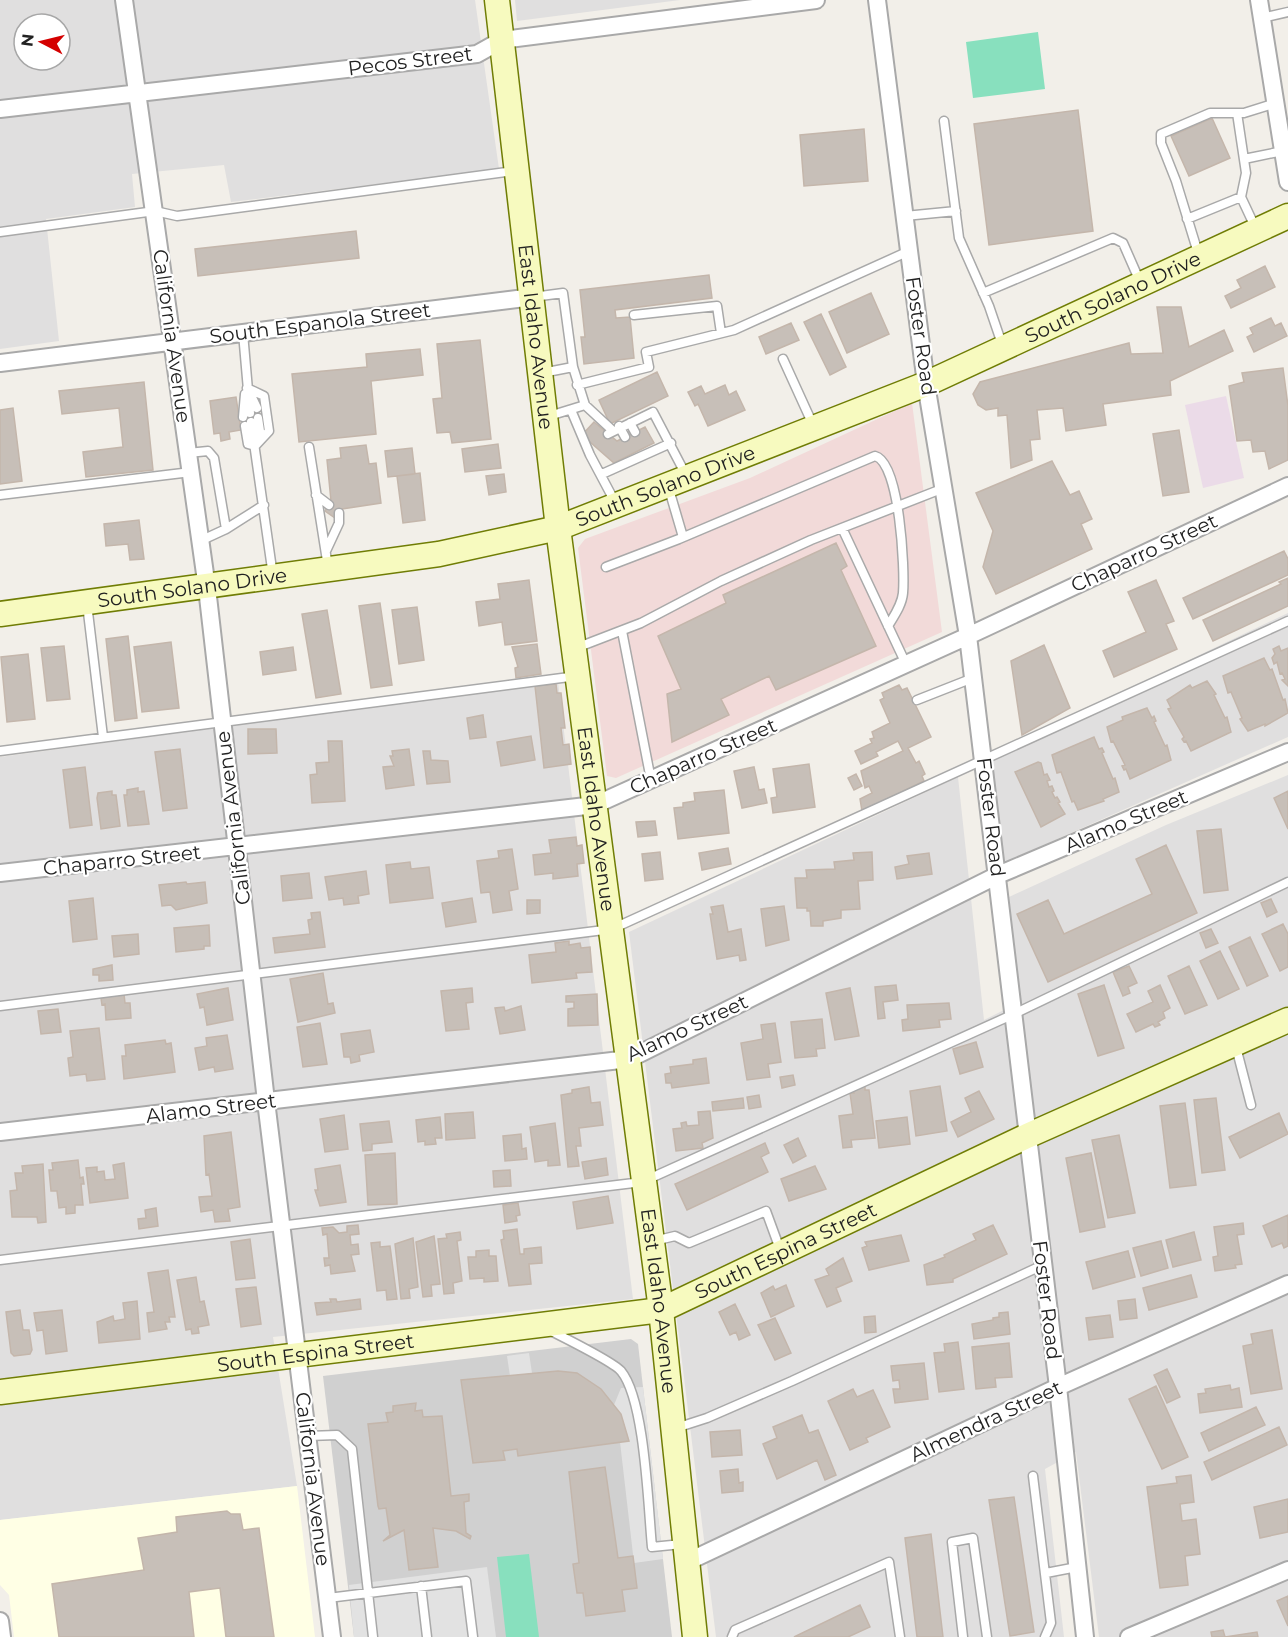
<svg xmlns="http://www.w3.org/2000/svg" width="1288" height="1637" viewBox="0 0 1288 1637" font-family="Montserrat,sans-serif">
<rect width="100%" height="100%" fill="#f2efe9"/>
<path fill="#e0dfdf" fill-rule="evenodd" d="M0,0H475L499,169L231,202L224,165L132,174L135,207L46,219L59,341L0,349ZM24,24H60V60H24Z
M515,0H680L517,21Z
M1288,613V737L1003,863L991,754Z
M558,682L633,1299L273,1337L297,1486L0,1520V757Z
M1288,775V1637H1099L1076,1452L1045,1469L1064,1637H716L629,932L958,777L984,1020L1020,1002L1009,897L1166,825Z"/>
<path fill="#f2dad9" d="M912,403L942,632L616,778L607,776L578,548L585,539L750,478Z"/>
<path fill="#ebdbe8" d="M1226,396L1244,478L1203,488L1185,405Z"/>
<path fill="#ffffe5" d="M297,1486L315,1637H14L9,1595L0,1585V1520Z"/>
<path fill="#d0d0d0" d="M631,1339L638,1344L672,1637H354L323,1376Z"/>
<path fill="#88e0be" d="M1038,32L1045,89L973,98L966,42Z
M529,1554L539,1637H506L497,1557Z"/>
<path fill="#e2e2e2" d="M529,1353L532,1373L510,1376L507,1356Z
M643,1387L663,1559L634,1563L620,1442L629,1440L621,1414L614,1405L621,1388Z
M487,1567L496,1637H354L349,1585Z"/>
<path fill="#c7bfb8" stroke="#c4b6ab" stroke-width="1.5" d="M1078,110L1093,231L989,245L974,124Z
M1212,118L1230,158L1189,176L1171,136Z
M864,129L868,181L804,186L800,135Z
M356,231L359,258L198,276L195,249Z
M1265,266L1275,287L1231,308L1225,296L1241,288L1237,280Z
M709,275L712,298L615,310L616,318L630,317L634,358L584,364L581,337H585L580,290Z
M871,293L889,334L847,353L829,312Z
M1157,307H1181L1189,347L1224,330L1233,351L1170,381L1171,395L1103,404L1106,425L1066,431L1063,408L1037,410L1040,439L1030,440L1032,460L1011,468L1007,415L998,416V408L986,410L978,405L973,394L980,382L1129,343L1131,354L1163,353Z
M821,314L846,367L830,375L804,322Z
M1271,318L1275,326L1281,323L1287,336L1254,352L1247,337L1253,334L1250,328Z
M791,323L799,340L766,354L759,337Z
M480,340L491,439L452,443L450,432L437,433L433,399L442,398L437,344Z
M420,349L423,375L371,381L376,434L299,442L292,374L367,367L366,354Z
M1283,368L1288,406V460L1269,469L1265,451L1253,452L1251,440L1237,441L1229,386L1244,382L1242,373Z
M657,372L668,396L610,424L599,400Z
M144,382L153,470L86,477L83,452L123,447L119,408L62,414L59,391Z
M725,385L729,395L736,391L745,410L708,426L698,404L695,406L688,392L701,386L705,394Z
M236,397L241,430L229,432L230,439L221,441L220,433L214,434L210,401Z
M13,408L22,481L0,484V410Z
M594,422L617,441L645,427L654,443L614,463L582,435Z
M1179,430L1189,492L1163,496L1153,434Z
M498,444L501,468L465,472L462,449Z
M366,445L369,464L376,463L381,503L342,509L335,518L325,511L331,501L327,460L341,458L340,448Z
M412,448L415,474L388,477L385,451Z
M1052,461L1070,495L1079,491L1092,519L1081,524L1092,549L996,594L983,567L993,531L976,493Z
M420,473L425,520L403,523L397,476Z
M504,474L506,492L489,495L486,476Z
M139,520L144,559L130,560L128,544L106,546L104,524Z
M836,543L847,566L841,570L876,646L776,690L769,676L721,699L729,715L672,742L667,694L681,689L658,636L726,603L723,595Z
M1284,551L1288,559V575L1193,619L1183,598Z
M1288,578V606L1213,641L1203,620L1281,584L1279,582Z
M529,580L537,641L505,645L502,622L479,626L476,602L500,599L498,584Z
M1156,580L1174,621L1166,624L1177,649L1114,677L1103,651L1146,632L1128,592Z
M380,603L392,685L371,688L359,606Z
M417,607L424,660L399,664L392,610Z
M327,610L341,694L316,698L302,614Z
M128,636L137,718L115,721L106,639Z
M171,642L179,708L142,712L134,647Z
M537,644L541,674L516,678L515,668L518,667L512,647Z
M1044,645L1070,708L1022,735L1011,661Z
M64,646L70,699L47,701L41,648Z
M1279,646L1281,651L1288,648V686L1282,680L1285,679L1282,673L1280,674L1277,662L1274,664L1272,658L1275,654L1273,649Z
M293,647L296,670L263,675L260,652Z
M28,654L35,719L7,722L1,657Z
M1264,658L1270,670L1272,669L1283,700L1285,699L1288,713L1265,726V724L1248,731L1240,719L1242,718L1231,692L1228,693L1223,676Z
M1207,681L1216,694L1214,695L1225,718L1227,717L1231,732L1191,751L1186,741L1184,742L1182,739L1184,737L1168,709L1171,708L1167,700L1190,685L1192,688Z
M556,684L557,693H561L565,728H561L563,745L569,744L571,764L544,768L535,686Z
M899,685L902,690L907,688L931,737L908,748L916,763L919,761L925,774L922,776L924,781L862,811L860,799L872,793L869,786L865,788L861,771L903,751L898,741L876,752L878,756L861,764L855,751L872,743L870,739L874,738L872,732L890,723L880,700L884,698L882,693Z
M1147,708L1152,718L1154,716L1156,721L1154,722L1165,746L1167,745L1171,760L1130,779L1126,769L1124,770L1122,766L1125,765L1113,741L1111,742L1107,727L1123,720L1122,717Z
M483,715L486,737L470,739L467,718Z
M248,729H276L277,753L248,754Z
M531,736L535,760L501,766L497,742Z
M1094,737L1099,749L1102,748L1104,752L1102,753L1113,779L1115,778L1119,792L1103,799L1104,801L1078,810L1074,801L1072,802L1061,772L1057,773L1052,755Z
M328,741H342L345,801L312,803L310,775L317,774L316,763L329,762Z
M180,749L187,808L163,811L155,752Z
M409,749L414,785L386,789L383,767L394,766L390,756H393L392,751Z
M423,751H430L431,760L448,761L450,782L427,784Z
M1038,762L1041,763L1044,775L1047,774L1050,780L1047,781L1049,787L1052,786L1054,791L1052,792L1055,798L1057,797L1060,802L1058,803L1065,814L1041,827L1015,772Z
M809,764L815,807L773,813L771,798L777,797L773,769Z
M85,767L92,825L70,828L63,770Z
M754,767L759,790L764,789L767,803L742,808L734,771Z
M856,774L862,786L854,790L848,778Z
M138,788V792L144,791L149,824L128,826L124,795H127V790Z
M724,790L729,833L678,839L674,808L683,807V803L695,801L694,793Z
M112,791V795H116L120,826L101,829L97,798L98,793Z
M1288,791V829L1274,798Z
M655,821L657,835L638,837L636,822Z
M1221,829L1228,890L1204,893L1197,831Z
M576,837L577,846L582,845L584,863L577,864L578,876L553,879V873L535,875L533,855L551,853L549,840Z
M1166,845L1197,913L1048,982L1017,914L1048,900L1064,934L1152,894L1136,859Z
M728,848L731,864L702,870L699,853Z
M512,849L518,889L509,891L512,910L493,913L490,892L481,893L477,861L499,858L498,851Z
M660,852L663,879L645,881L642,854Z
M872,852L873,880L858,881L860,909L841,910V918L823,921V926H811L810,911H807V908H797L795,878H807L806,870L835,869L834,862L854,860L853,853Z
M929,853L932,874L897,879L895,867L909,864L907,856Z
M410,862L411,869L429,867L433,898L390,903L386,865Z
M366,871L369,894L358,896L359,903L344,905L343,898L329,900L325,877Z
M309,873L312,898L283,901L281,876Z
M186,882L187,884L205,882L207,903L176,910L171,905L162,906L159,885Z
M93,898L97,939L73,942L69,901Z
M472,898L476,922L446,927L442,903Z
M1271,899L1277,912L1267,917L1261,903Z
M527,900H540V913L527,914Z
M723,905L728,932L741,929L746,960L740,961L739,955L717,959L710,914H713L711,907Z
M784,906L789,940L766,946L761,909Z
M320,912L325,947L275,953L273,938L310,934L308,920L312,919L311,913Z
M1283,924L1288,934V967L1280,971L1262,934Z
M209,925L210,946H204V949L176,952L174,928Z
M1211,929L1218,943L1206,948L1200,933Z
M138,934L139,954L114,957L112,936Z
M1250,937L1268,976L1247,986L1229,947Z
M569,941V945L580,943L581,948L590,947L592,972L576,973L577,978L532,983L529,955L556,952L555,943Z
M1220,951L1239,989L1218,999L1200,961Z
M112,965L113,980L99,981V975H93V969Z
M1129,966L1137,983L1128,987L1130,993L1123,996L1113,972Z
M1189,966L1207,1005L1185,1014L1168,976Z
M323,973L328,1004L333,1003L335,1013L298,1022L290,979Z
M896,985L898,1000L883,1002L885,1018L878,1019L875,987Z
M1104,985L1124,1048L1098,1056L1078,994Z
M1160,985L1170,1008L1163,1012L1165,1018L1158,1022L1160,1025L1155,1027L1153,1024L1136,1032L1127,1014L1153,1002L1148,991Z
M228,988L233,1020L207,1025L204,1007L200,1008L197,994Z
M472,988L473,1002L466,1003L469,1029L446,1031L441,991Z
M850,988L859,1036L835,1040L826,993Z
M124,994L125,1003H130L131,1018L106,1020L105,1004L102,1005L101,998Z
M597,994L598,1025L568,1026V1009L574,1008V1002H566V996Z
M949,1003L951,1019L939,1020L940,1027L903,1031L902,1020L908,1019L907,1005Z
M521,1006L525,1030L500,1034L495,1008L504,1007L505,1011Z
M58,1009L61,1032L41,1034L38,1011Z
M822,1019L825,1048L816,1049L817,1056L795,1058L791,1022Z
M320,1023L327,1064L303,1067L297,1027Z
M775,1023L781,1062L768,1064L770,1077L747,1080L741,1043L763,1039L761,1025Z
M99,1028L105,1079L87,1081L86,1074L70,1076L68,1058L73,1057L70,1031Z
M370,1030L374,1052L359,1055L360,1061L351,1063L350,1057H344L341,1034Z
M227,1035L233,1069L215,1072L214,1067L199,1070L195,1048L207,1046L206,1038Z
M165,1040L166,1044L171,1043L175,1072L124,1079L122,1056H126L125,1045Z
M976,1042L983,1067L960,1074L953,1049Z
M706,1058L709,1083L672,1088L671,1083H666L665,1074L671,1073L670,1067L693,1064V1060Z
M793,1075L795,1085L782,1088L780,1077Z
M865,1086V1090H869L875,1138L851,1140L852,1147L843,1148L839,1116L853,1114L850,1093H854L853,1088Z
M940,1086L947,1131L916,1136L910,1091Z
M589,1087L591,1103L600,1102L603,1125L579,1128L581,1146H576L579,1166L568,1167L561,1095L572,1093V1090Z
M979,1091L994,1119L958,1137L951,1122L971,1112L965,1098Z
M759,1095L761,1107L749,1109L747,1097Z
M743,1098L744,1108L713,1111L712,1102Z
M1216,1098L1225,1170L1202,1173L1194,1100Z
M1185,1103L1196,1185L1170,1188L1160,1106Z
M710,1111L713,1138L702,1143L703,1148L676,1151L673,1129L682,1128L681,1123L686,1122L687,1126L699,1125L698,1112Z
M473,1112L475,1138L446,1140L445,1114Z
M1279,1113L1288,1134L1240,1158L1229,1137Z
M344,1115L348,1149L325,1152L320,1119Z
M440,1117L442,1138H435L436,1144L425,1145V1141L418,1142L416,1120Z
M907,1117L910,1144L879,1148L876,1121Z
M389,1121L392,1142L372,1144V1150L363,1151L360,1124Z
M555,1123L560,1165L548,1166V1160L535,1162L530,1127Z
M231,1132L240,1207L228,1209L230,1221L215,1222L213,1210L201,1212L199,1197L212,1196L209,1174L206,1175L204,1136Z
M521,1134L522,1149L526,1148L527,1159L505,1161L503,1136Z
M1119,1135L1135,1213L1108,1218L1092,1140Z
M798,1138L806,1156L793,1163L784,1145Z
M765,1143L769,1153L761,1157L768,1172L687,1210L675,1184Z
M395,1153L397,1204L368,1205L365,1155Z
M1091,1153L1105,1227L1080,1232L1066,1158Z
M606,1158L608,1175L585,1179L582,1162Z
M78,1160L80,1178L83,1177L84,1184H81L83,1205H75V1213L66,1214V1207L59,1208L57,1191H51L49,1170H53L52,1163Z
M124,1163L128,1198L90,1203L86,1168L97,1167V1172L104,1171L105,1180L115,1179L113,1165Z
M43,1164L46,1222L38,1223L37,1217H12L10,1191L17,1190L15,1173H23L22,1166Z
M340,1165L346,1202L320,1206L315,1190H318L315,1169Z
M815,1166L826,1189L789,1201L781,1179Z
M510,1170L511,1186L494,1187L493,1171Z
M608,1196L613,1223L577,1229L573,1202Z
M518,1203L520,1215L516,1216L517,1221L505,1223L503,1205Z
M156,1208L158,1226L139,1229L138,1219L146,1218L145,1210Z
M1288,1215V1246L1284,1248L1282,1243L1272,1247L1263,1226Z
M1243,1223L1244,1234L1237,1235L1242,1264L1235,1265L1236,1268L1215,1271L1213,1257L1218,1256L1214,1227Z
M358,1225L359,1234L350,1235L351,1245L358,1244L359,1254L351,1255L355,1271L331,1274L330,1265L325,1266L324,1258H329L327,1234L323,1235L322,1228L333,1227L339,1233L347,1232V1226Z
M993,1225L1007,1254L953,1279V1282L927,1285L924,1265L945,1257L944,1255L976,1240L973,1234Z
M517,1229L520,1254H524V1249L541,1247L542,1263L529,1264L531,1284L509,1286L501,1240L504,1239L503,1231Z
M460,1232L461,1240L457,1241L462,1281L453,1283L454,1293L444,1294L438,1239L447,1238L446,1234Z
M1194,1232L1201,1260L1173,1267L1166,1240Z
M901,1235L909,1261L869,1270L862,1248L867,1246L865,1242Z
M434,1236L440,1284L431,1285L432,1296L423,1297L416,1242Z
M413,1238L418,1287L409,1289L410,1298L401,1299L395,1244Z
M250,1239L255,1278L236,1280L231,1242Z
M1161,1241L1168,1268L1141,1276L1133,1248Z
M380,1242V1247L390,1246L397,1299L387,1300L386,1290L377,1291L371,1243Z
M489,1250V1256H496L498,1281L484,1282V1278L470,1279L468,1257H476V1251Z
M1128,1251L1135,1277L1093,1289L1086,1262Z
M843,1258L852,1281L836,1288L841,1301L827,1307L815,1280L829,1275L826,1269Z
M168,1270L175,1317H169L170,1322H165L167,1329L149,1332L147,1313L154,1312L148,1273Z
M1191,1275L1197,1297L1149,1310L1143,1288Z
M196,1277L200,1302L204,1301L209,1325L198,1327L199,1333L192,1334L191,1329L186,1330L177,1280Z
M786,1285L794,1306L771,1317L761,1293L773,1286L775,1290Z
M256,1287L261,1324L241,1327L236,1289Z
M330,1299H336L337,1302L360,1299L361,1309L317,1315L315,1303L331,1302Z
M1135,1299L1137,1318L1120,1320L1118,1301Z
M137,1301L140,1339L99,1343L97,1322L113,1316L114,1321L125,1319L123,1303Z
M735,1304L750,1335L739,1340L736,1332L730,1335L719,1312Z
M20,1310L23,1330H29L32,1350L30,1354L14,1356L11,1353L6,1312Z
M62,1310L67,1351L46,1354L43,1330L37,1331L34,1313Z
M1008,1312L1010,1334L974,1339L972,1324L993,1320V1318L999,1317V1313Z
M1110,1315L1113,1337L1089,1340L1086,1318Z
M875,1316L876,1332L865,1333L864,1317Z
M775,1318L791,1353L775,1360L758,1325Z
M1272,1330L1282,1389L1251,1394L1243,1346L1253,1344L1251,1334Z
M958,1342L964,1389L939,1392L934,1353L945,1352L944,1344Z
M1009,1343L1012,1377L995,1378L996,1387L976,1389L972,1347Z
M924,1363L928,1399L895,1403L893,1389H900L899,1380L893,1381L891,1366Z
M1167,1369L1180,1397L1167,1403L1154,1375Z
M558,1371L577,1373L601,1389L621,1414L629,1441L518,1456L517,1449L503,1451L505,1460L473,1463L461,1380Z
M1230,1385L1231,1390L1239,1388L1242,1407L1200,1413L1198,1394L1206,1393L1205,1389Z
M1156,1386L1188,1457L1162,1469L1129,1399Z
M853,1389L857,1397L873,1390L890,1427L866,1438L868,1442L850,1450L828,1401Z
M416,1403L415,1411L422,1410L423,1417L442,1416L451,1496L469,1494V1501L464,1502L466,1533L471,1536L470,1539L456,1531L433,1528L438,1567L409,1570L404,1530L383,1541L390,1535L386,1508L379,1509L378,1506L368,1424L388,1422L386,1413L393,1412V1406Z
M1256,1407L1265,1425L1209,1451L1201,1433Z
M802,1415L809,1433L818,1430L836,1475L825,1480L817,1460L777,1479L763,1444L777,1438L773,1427Z
M1279,1427L1287,1445L1212,1480L1204,1462Z
M740,1430L742,1455L712,1457L710,1432Z
M605,1467L618,1558L633,1556L637,1588L622,1590L625,1611L586,1616L583,1593H577L573,1564L579,1563L569,1472Z
M738,1469L739,1483L743,1482V1491L722,1493L720,1471Z
M1191,1475L1194,1502L1180,1504L1182,1521L1196,1519L1200,1554L1185,1556L1188,1585L1160,1588L1147,1487L1177,1483L1176,1477Z
M1014,1497L1034,1632L1010,1636L989,1500Z
M1288,1499V1532L1260,1538L1254,1507Z
M227,1511L231,1514H240L243,1530L259,1528L274,1637H226L220,1588L189,1592L194,1637H59L52,1584L144,1570L138,1538L177,1532L176,1517Z
M931,1534L943,1637H917L905,1538Z
M1288,1596V1626L1277,1601Z
M860,1605L870,1627L848,1637H794Z
M1223,1630L1225,1637L1257,1632L1258,1637H1212L1211,1632Z"/>
<g fill="none" stroke-linecap="round" stroke-linejoin="round">
<g stroke="#a9a9a9" stroke-width="11">
<path id="lane" d="M1262,18L1288,12
M944,121L959,238L989,306L1003,347
M1244,159L1283,151
M1241,197L1256,229
M905,216L956,211
M1187,219L1241,197L1246,173L1237,113
M0,232L155,211L177,216L514,171
M1199,256L1176,181L1161,143V134L1210,113H1244L1276,103
M983,293L1113,238L1123,243L1141,284
M533,297L563,293L573,367L585,405L546,417
M634,315L717,306L721,333
M243,333L250,413
M783,359L814,427
M542,373L573,367
M577,385L649,367L646,352L734,330L909,251
M247,388L264,396L269,431L255,446
M249,391L257,408
M585,405L612,430
M571,410L590,455L615,502
M243,417L245,394
M251,422L273,576
M630,423L635,432
M245,426L248,444L255,446
M619,426L625,437
M608,434L653,412L687,477
M256,443L260,431L258,418
M309,447L328,567
M188,453L208,451L214,458L226,529L200,541
M602,474L671,443
M668,486L683,537
M0,495L191,472
M316,495L329,505
M842,528L906,664
M226,529L264,505
M326,551L339,523V513
M606,567L679,539L875,456C900,462 905,570 903,593C902,605 894,616 888,626
M87,604L103,737
M622,631L651,780
M576,648L641,623L721,581L811,540L944,488
M917,700L973,678
M0,751L577,676
M0,1006L612,929L1288,621
M1236,1047L1251,1105
M654,1241L675,1236L689,1243L766,1211L781,1252
M0,1260L642,1182L1014,1014L1288,882
M549,1330C563,1337 613,1362 621,1371C645,1400 648,1506 652,1547L682,1544
M676,1428L707,1418L792,1381L1043,1265
M308,1436L337,1435L352,1449L373,1637
M1033,1476L1051,1623L1045,1637
M1046,1573L1077,1567
M421,1586L427,1637
M328,1598L466,1581L473,1637
M732,1637L735,1630L889,1562L900,1637
M963,1637L952,1542L973,1538L987,1637"/>
</g>
<g stroke="#a9a9a9" stroke-width="20">
<path id="street" d="M124,0L207,588L266,1101L332,1637
M877,0L926,384L968,636L1058,1387L1085,1637
M1259,0L1288,182
M0,109L477,54L502,40L816,0
M0,363L533,297
M0,873L595,805L968,636L1288,486
M0,1132L629,1059L998,875L1288,752
M687,1562L1058,1387L1288,1284
M0,1621L2,1637
M1129,1637L1288,1570"/>
</g>
<g stroke="#707d05" stroke-width="27">
<g id="secondary">
<path id="s1" d="M497,0L558,528L661,1310L695,1637"/>
<path id="s2" d="M0,614L439,554L558,528L926,384L1288,216"/>
<path id="s3" d="M0,1392L661,1310L1027,1136L1288,1020"/>
</g>
</g>
<use href="#lane" stroke="#fff" stroke-width="8"/>
<use href="#street" stroke="#fff" stroke-width="16"/>
<use href="#secondary" stroke="#f7fabf" stroke-width="24"/>
</g>
<g text-anchor="middle" stroke-width="4.5" stroke-linejoin="round" paint-order="stroke">
<g font-size="20" fill="#222" stroke="#fff">
<text transform="translate(410 61) rotate(-7)" y="7">Pecos Street</text>
<text dy="7" stroke="none"><textPath href="#s2" startOffset="1166">South Solano Drive</textPath></text>
<text transform="translate(320 323) rotate(-7)" y="7">South Espanola Street</text>
<text transform="translate(172 336) rotate(82)" y="7">California Avenue</text>
<text dy="7" stroke="none"><textPath href="#s1" startOffset="339">East Idaho Avenue</textPath></text>
<text transform="translate(921 336) rotate(82)" y="7">Foster Road</text>
<text dy="7" stroke="none"><textPath href="#s2" startOffset="680">South Solano Drive</textPath></text>
<text transform="translate(1144 553) rotate(-25)" y="7">Chaparro Street</text>
<text dy="7" stroke="none"><textPath href="#s2" startOffset="194">South Solano Drive</textPath></text>
<text transform="translate(703 756) rotate(-24)" y="7">Chaparro Street</text>
<text transform="translate(991 817) rotate(83)" y="7">Foster Road</text>
<text transform="translate(233 818) rotate(-97)" y="7">California Avenue</text>
<text dy="7" stroke="none"><textPath href="#s1" startOffset="825">East Idaho Avenue</textPath></text>
<text transform="translate(1126 821) rotate(-23)" y="7">Alamo Street</text>
<text transform="translate(122 860) rotate(-6)" y="7">Chaparro Street</text>
<text transform="translate(687 1028) rotate(-25)" y="7">Alamo Street</text>
<text transform="translate(211 1108) rotate(-7)" y="7">Alamo Street</text>
<text dy="7" stroke="none"><textPath href="#s3" startOffset="804">South Espina Street</textPath></text>
<text transform="translate(1047 1300) rotate(83)" y="7">Foster Road</text>
<text dy="7" stroke="none"><textPath href="#s1" startOffset="1311">East Idaho Avenue</textPath></text>
<text dy="7" stroke="none"><textPath href="#s3" startOffset="318">South Espina Street</textPath></text>
<text transform="translate(986 1421) rotate(-25)" y="7">Almendra Street</text>
<text transform="translate(313 1479) rotate(83)" y="7">California Avenue</text>
</g>
</g>
<g transform="translate(42 42) rotate(277)"><circle r="28" fill="#ffffff" stroke="#a7a7a7" stroke-width="1.5"/>
<path d="M0-4.5L10 22L0 15L-10 22Z" fill="#d40000"/>
<text y="-9" font-size="16" font-weight="bold" text-anchor="middle" fill="#222222">N</text>
</g>
</svg>
